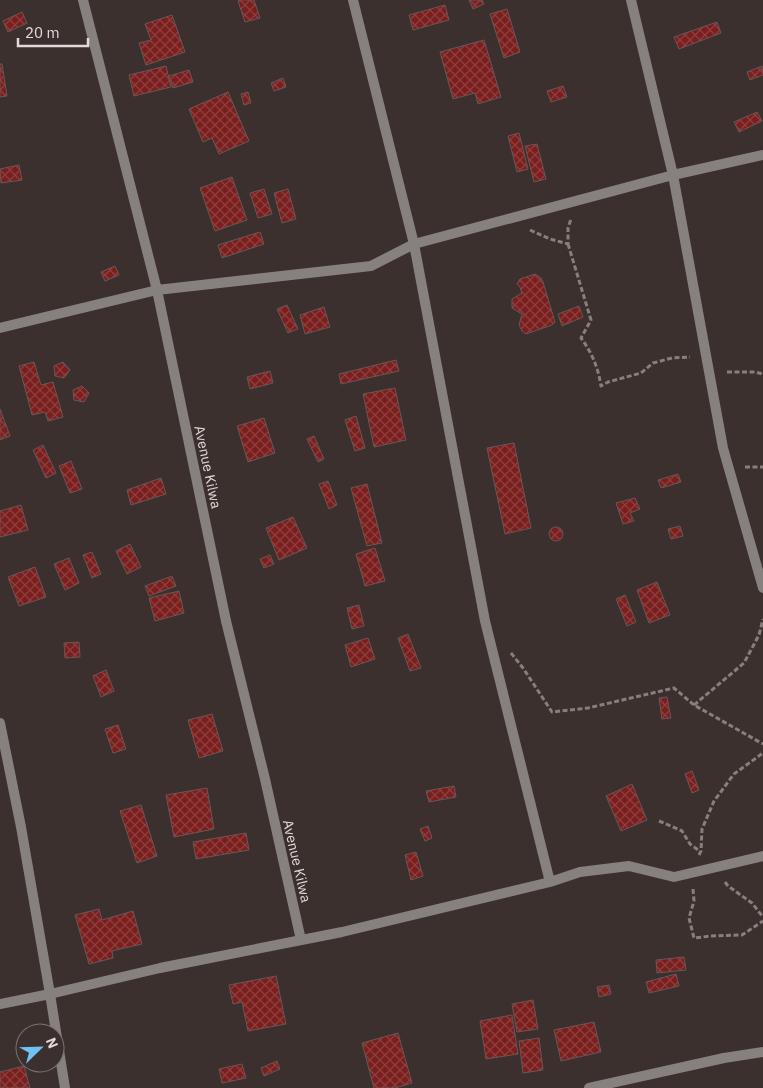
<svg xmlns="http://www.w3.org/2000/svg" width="763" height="1088" viewBox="0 0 763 1088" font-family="'IBM Plex Sans',sans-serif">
<defs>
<pattern id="building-cross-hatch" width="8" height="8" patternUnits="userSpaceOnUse" patternTransform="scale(1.25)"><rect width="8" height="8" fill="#7a1e1e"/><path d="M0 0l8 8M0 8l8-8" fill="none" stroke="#8d3e3e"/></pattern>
</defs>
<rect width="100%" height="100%" fill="#3b302e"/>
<path fill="url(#building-cross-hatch)" stroke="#655857" d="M242,0H254L260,18L245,22L238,1Z
M469,0H482L484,4L473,9Z
M445,5L449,20L413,30L409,15Z
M507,9L520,52L504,58L490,14Z
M22,12L27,23L8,32L3,21Z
M172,15L185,52L146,65L139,43L151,40L145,24Z
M717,22L721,33L679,49L674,37Z
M484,40L501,97L478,104L475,93L453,99L440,52Z
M0,64H2L7,96L0,97Z
M166,66L171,87L134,96L129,75Z
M762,66L763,75L750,80L747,72Z
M189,70L193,82L173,88L169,76Z
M283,78L286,87L274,91L271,83Z
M563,86L567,97L551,102L547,91Z
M228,92L249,141L219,154L212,138L203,142L189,109Z
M248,92L251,103L244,105L241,94Z
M757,112L762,121L739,132L734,122Z
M519,133L528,169L517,172L508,136Z
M537,144L546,179L534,182L525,146Z
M19,165L22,180L1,183L0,169Z
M232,177L247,220L215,231L200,188Z
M264,189L272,214L258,218L250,193Z
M288,189L296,219L282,223L274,193Z
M260,232L264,244L222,258L218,245Z
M115,266L119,275L105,281L101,272Z
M535,274L541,278L543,282L555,322L552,325L526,334L522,331L519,325L522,314L512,308V299L522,293L520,287L517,284L520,279Z
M287,305L298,329L288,333L277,309Z
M579,306L583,317L562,326L558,314Z
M324,307L330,327L305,334L300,315Z
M396,360L399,371L341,384L339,374Z
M34,362L41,385L53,382L63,417L48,421L45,412L32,415L19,366Z
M63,362L70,370L64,378L55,376L54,366Z
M270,371L273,383L250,389L247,377Z
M82,386L89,393L84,402L74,400L73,390Z
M395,388L406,440L374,447L363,394Z
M0,409L10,436L0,440Z
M356,416L365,448L355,451L345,420Z
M264,418L275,453L248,462L237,426Z
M314,436L324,459L318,462L307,439Z
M514,443L531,528L505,534L487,448Z
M43,445L56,473L46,478L33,450Z
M71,461L82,489L70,493L59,466Z
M678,474L681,482L661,488L658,480Z
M161,478L166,494L131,505L127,490Z
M328,481L337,505L329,509L319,484Z
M367,484L382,543L367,546L351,488Z
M635,498L640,509L630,513L634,521L623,524L616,503Z
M21,505L28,530L0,537V511Z
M293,517L307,548L279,560L266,528Z
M680,526L683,536L671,539L668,529Z
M549 534a7 7 0 1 1 14 0a7 7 0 1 1-14 0Z
M130,544L141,567L127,574L116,551Z
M375,548L385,581L365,586L356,554Z
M92,552L101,574L92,578L83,555Z
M270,555L274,564L264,568L260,559Z
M69,558L79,583L65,590L54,564Z
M35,567L46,597L19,606L8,577Z
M172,576L176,586L149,596L145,586Z
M657,582L670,615L649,623L637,590Z
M179,591L184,613L155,621L149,598Z
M625,595L636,622L627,626L616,599Z
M359,605L364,626L352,629L347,608Z
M408,634L421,668L410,671L398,638Z
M368,638L375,659L351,667L345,645Z
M79,642L80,657L65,658L64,643Z
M106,670L114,691L101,697L93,676Z
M667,697L671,718L662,719L659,698Z
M212,714L223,751L199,758L188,720Z
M118,725L126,749L113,753L105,729Z
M692,771L699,790L692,793L685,774Z
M632,784L647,820L621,831L606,796Z
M454,786L456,797L429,802L426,791Z
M207,788L214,829L174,837L166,795Z
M141,805L157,856L137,863L120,811Z
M428,826L432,838L425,841L420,829Z
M246,833L249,850L196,859L193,842Z
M416,852L423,876L411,880L405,855Z
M99,909L102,920L133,911L142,944L112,951L113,958L89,964L75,915Z
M684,957L686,970L657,973L656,960Z
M676,974L679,986L649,993L646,982Z
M276,976L286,1024L248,1031L242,1002L233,1004L229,985Z
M609,985L611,994L599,997L597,987Z
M533,1000L538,1029L517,1032L512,1004Z
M512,1015L518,1054L486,1059L480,1021Z
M594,1022L601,1052L561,1061L554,1030Z
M398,1033L412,1083L395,1088H374L362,1043Z
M539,1038L543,1070L523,1073L519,1041Z
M277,1061L280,1069L264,1076L261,1068Z
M242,1064L246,1078L222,1083L219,1069Z
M24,1066L30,1088H0V1072Z"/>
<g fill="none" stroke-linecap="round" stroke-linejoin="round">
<path stroke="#887e7d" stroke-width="3" stroke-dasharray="5 2.5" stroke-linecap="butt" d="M530,230L550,239L568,244V228L571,219
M568,244L591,320L581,338C592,353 598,367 601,386L608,382L641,373L653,363L672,358L690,357
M727,372H755L763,374
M745,467H763
M511,653L523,668L552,712L588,708L674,688L694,705L763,744
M694,705L744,663L759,635L763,619
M659,821L682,831L690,844L701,852
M699,855L701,851L702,829L714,801L734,774L763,753
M725,882L728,886L752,903L763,917
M693,889L694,901L689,918L694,938L711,936L742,935L763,921"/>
<path stroke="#86807f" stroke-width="10" d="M83,0L157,290L226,621L265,779L301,940
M353,0L414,244L485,621L550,882
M631,0L673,175L723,448L763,588
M0,328L157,290L371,266L414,244L673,175L763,155
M0,723L21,827L50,994L160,968L342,932L550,882L580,872L629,866L674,877L763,856
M0,1004L50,994L65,1088
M589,1088L724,1058L763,1052"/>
</g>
<g text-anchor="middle" stroke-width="4.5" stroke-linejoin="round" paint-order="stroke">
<g font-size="14" fill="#e1dad9" stroke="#3b302e">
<text transform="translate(208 467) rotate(78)" y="5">Avenue Kilwa</text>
<text transform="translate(297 861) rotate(77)" y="5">Avenue Kilwa</text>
</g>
</g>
<g transform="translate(40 1048) rotate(67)"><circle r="24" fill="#3b302e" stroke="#7d7472"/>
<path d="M0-4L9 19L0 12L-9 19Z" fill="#6dc2f3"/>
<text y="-8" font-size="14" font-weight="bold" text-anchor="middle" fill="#e1dad9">N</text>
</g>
<path d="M18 38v8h70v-8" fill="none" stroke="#e1dad9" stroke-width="2.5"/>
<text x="25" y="38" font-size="15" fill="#e1dad9" stroke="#3b302e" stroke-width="4" paint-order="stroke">20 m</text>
</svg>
